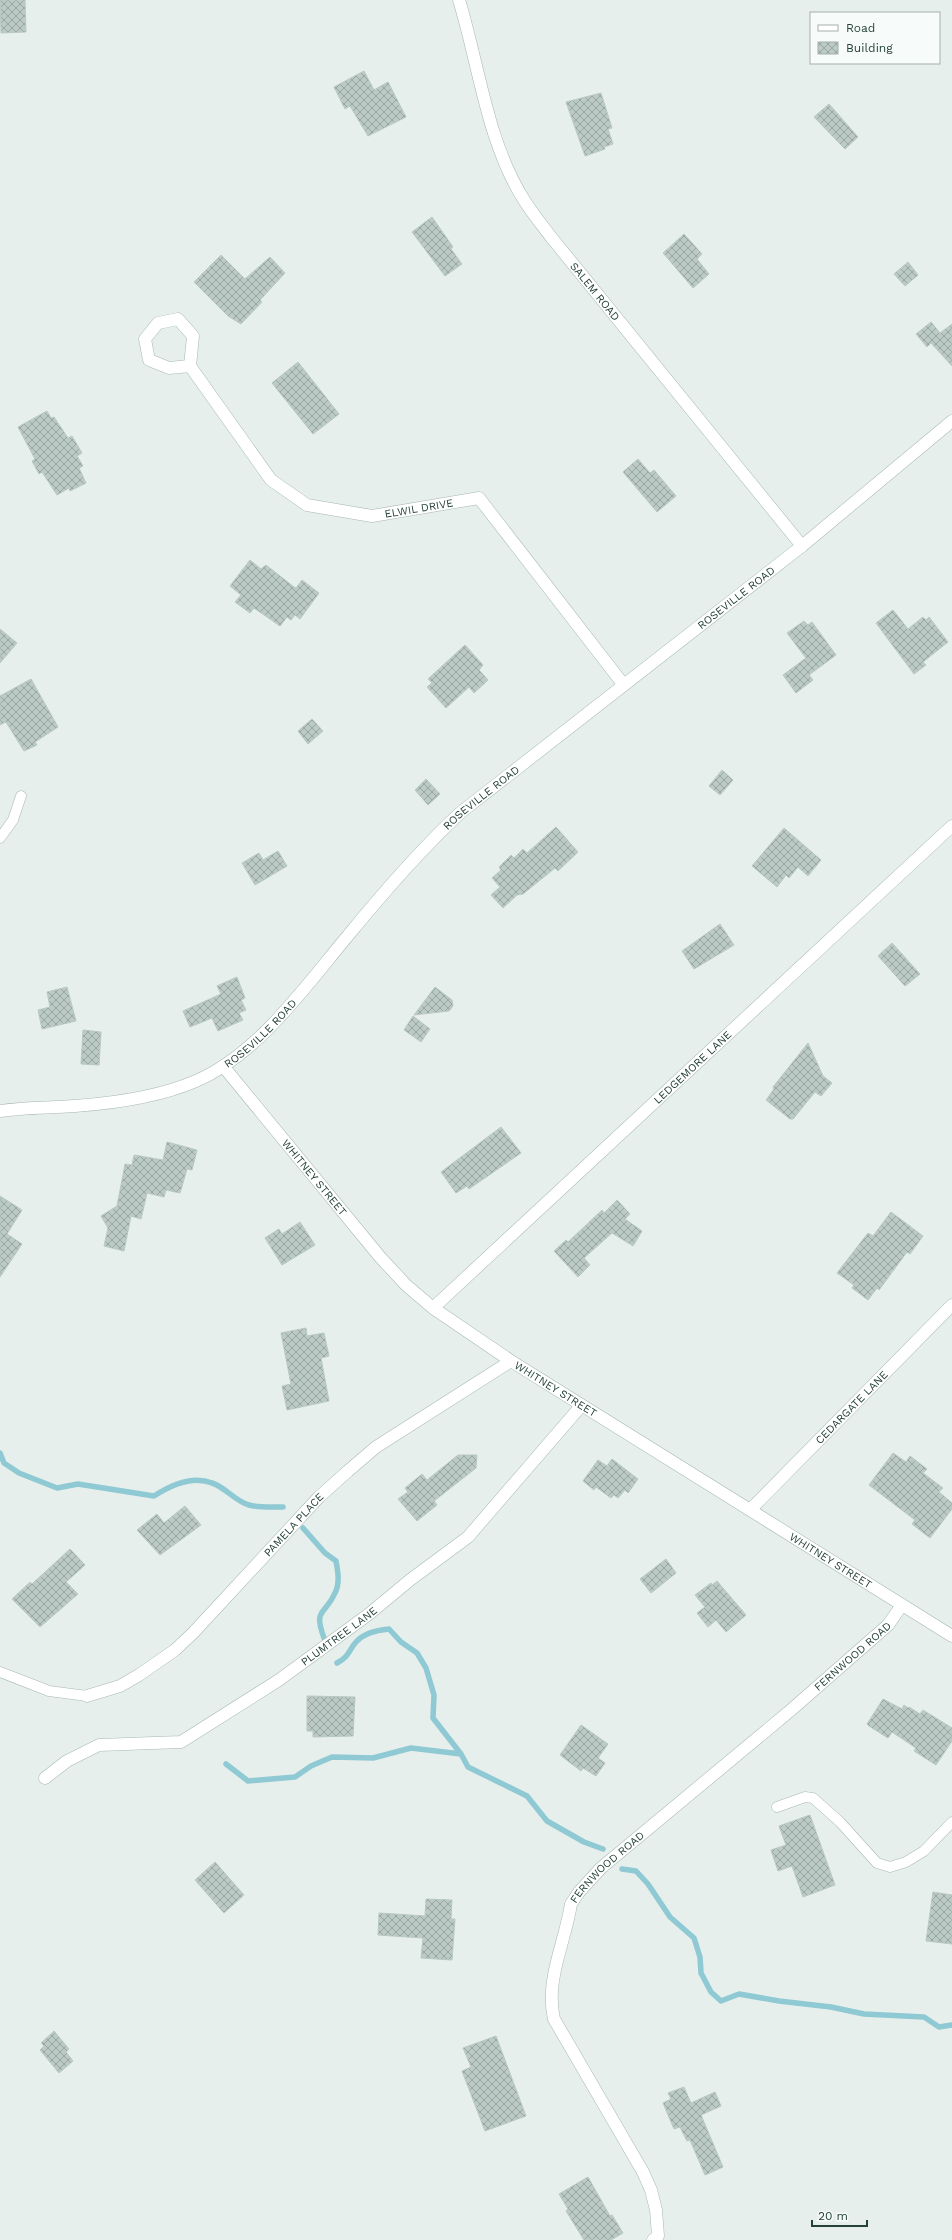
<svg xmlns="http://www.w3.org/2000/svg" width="952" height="2240" viewBox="0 0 952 2240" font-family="'Work Sans',sans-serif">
<defs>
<pattern id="building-cross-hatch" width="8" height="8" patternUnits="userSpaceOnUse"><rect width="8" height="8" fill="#bbcac4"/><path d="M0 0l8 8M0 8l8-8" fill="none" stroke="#98a6a0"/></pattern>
</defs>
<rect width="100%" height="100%" fill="#e6efeb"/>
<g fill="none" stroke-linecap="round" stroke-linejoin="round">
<path stroke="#8ec9d4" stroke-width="5.5" d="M0,1453L4,1463L19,1473L57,1488L78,1484L154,1496C171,1485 192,1475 212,1483C225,1487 235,1501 249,1505C260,1508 272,1507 283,1507
M303,1528L325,1553L336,1561C338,1572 340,1583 335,1593C325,1616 313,1608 324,1638
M337,1663C350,1656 348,1651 356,1642C364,1633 378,1630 389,1629L401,1642L417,1653L426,1668L434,1695L433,1718L461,1754L468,1767L527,1796L547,1821L584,1842L603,1849
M226,1764L248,1781L295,1777L311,1766L332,1757L373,1758L411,1748L461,1754
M622,1869L636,1871L648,1884L670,1917L694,1938L700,1957L701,1973L711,1992L721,2001L739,1994L779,2001L831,2007L864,2014L924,2017L939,2027L952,2025"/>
</g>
<path fill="url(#building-cross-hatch)" stroke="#b8c9c2" d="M0,0H25L26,32L1,33Z
M364,71L374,90L388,82L406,117L368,136L350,106L345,109L334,87Z
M601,93L612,128L608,129L613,144L604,147L605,149L585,156L566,102Z
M829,104L858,137L845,149L814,117Z
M432,217L453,247L451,249L462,264L445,276L412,232Z
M684,234L702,254L697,259L709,274L693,288L663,253Z
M221,255L245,279L270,257L285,273L260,300L262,302L241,324L228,316L194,282Z
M908,262L918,275L905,286L894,274Z
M931,322L940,333L952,324V366L931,343L927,347L916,334Z
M298,362L339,414L313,434L272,383Z
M47,411L51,418L54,417L68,438L72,436L82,453L77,456L83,466L79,468L86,483L70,491L69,488L57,495L42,472L39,474L32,461L35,459L18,427Z
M638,459L650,473L654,470L676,496L657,512L623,472Z
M250,560L261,569L266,565L294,587L296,588L302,580L319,593L300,619L295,615L291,620L287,617L280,626L254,608L250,613L235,602L241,595L230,586Z
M893,610L908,629L923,617L926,620L929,617L948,642L923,662L926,665L914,674L876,623Z
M804,621L808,625L812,622L836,655L809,675L813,680L796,693L783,675L806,658L787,633Z
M0,629L17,643L0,663Z
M465,645L483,665L479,670L488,680L474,693L469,687L446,708L427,687L432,683L428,679Z
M31,679L58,727L35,742L37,745L24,751L6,722L0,725V696Z
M312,719L323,731L308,744L298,731Z
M722,770L733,780L720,795L709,786Z
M426,779L440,794L428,805L415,790Z
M556,827L578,852L558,871L555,868L523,894L517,895L503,908L491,895L500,887L492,878L501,870L499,867L511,855L514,858L523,849L527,853Z
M784,828L821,860L808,876L798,867L789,878L786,875L777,887L752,866Z
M278,851L287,866L255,885L242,863L259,853L263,860Z
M720,924L734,945L694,969L682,951Z
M892,943L920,974L905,986L878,956Z
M237,977L245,998L241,1000L246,1010L239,1013L243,1020L218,1031L212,1018L190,1027L183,1011L221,994L217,986Z
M67,987L76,1021L42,1029L38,1010L50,1007L47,992Z
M435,987L452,1000L453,1006L449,1011L414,1015Z
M413,1016L430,1029L421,1042L404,1030Z
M83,1030L101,1032L99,1065L81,1064Z
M808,1043L823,1076L832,1083L821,1096L815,1092L793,1119H790L766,1100L774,1089L773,1087Z
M501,1127L521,1153L469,1189L467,1186L456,1193L441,1172Z
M167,1142L197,1150L192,1170L187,1169L180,1193L166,1190L164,1197L147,1193L141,1219L131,1216L124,1251L104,1246L108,1228L101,1216L117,1206L125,1164L132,1165L134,1155L163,1160Z
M0,1196L22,1210L7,1234L22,1244L0,1277Z
M617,1200L630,1214L625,1219L642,1231L633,1246L612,1233L584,1258L590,1265L578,1277L554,1251L566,1240L568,1242L602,1210L604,1213Z
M891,1212L923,1236L910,1254L907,1252L879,1290L877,1288L868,1300L852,1288L854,1285L837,1273L868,1233L873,1236Z
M300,1222L315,1245L282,1265L265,1238L279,1229L282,1234Z
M306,1328L307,1336L324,1333L329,1356L321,1358L329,1401L287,1410L282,1386L291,1384L281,1333Z
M893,1453L906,1462L910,1456L927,1469L923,1473L943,1488L939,1492L952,1503V1509L930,1538L912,1524L915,1520L869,1485Z
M458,1455H477L476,1468L434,1501L437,1505L417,1521L398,1499L408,1492L405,1488L422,1474L427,1480Z
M612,1459L638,1479L628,1493L625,1490L618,1498L614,1495L611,1498L596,1487L594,1490L583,1481L598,1460L607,1466Z
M185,1506L201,1525L160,1555L137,1530L157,1514L164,1523Z
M70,1549L85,1565L66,1582L78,1594L40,1627L12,1599L30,1582L32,1584Z
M666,1559L676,1573L651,1593L640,1579Z
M717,1581L746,1615L726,1632L716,1620L708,1627L697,1613L705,1607L695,1595L711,1583L712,1585Z
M307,1696L355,1697L353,1736L313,1737V1731H307Z
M883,1699L902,1709L904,1705L908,1708L909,1707L920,1714L923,1710L952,1728V1741L936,1765L914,1751L916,1748L892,1732L888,1738L869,1726L867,1724Z
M581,1725L608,1744L598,1758L605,1763L596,1776L583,1768L581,1771L560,1755Z
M810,1815L835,1885L803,1897L792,1866L778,1871L771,1850L786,1845L779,1826Z
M215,1862L244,1895L224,1913L195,1880Z
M933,1892L952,1895V1944L926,1941Z
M426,1899L452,1900L451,1919H455L452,1960L421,1958L423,1938L378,1935L379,1913L425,1916Z
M54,2031L69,2049L66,2052L73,2061L59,2073L40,2050L44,2046L41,2043Z
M496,2036L526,2116L485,2131L462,2071L471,2067L463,2048Z
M684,2087L691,2103L715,2092L721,2106L701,2115L723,2167L705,2175L690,2140L687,2141L680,2127L674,2129L663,2103L671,2099L668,2093Z
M588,2177L610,2216L612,2215L623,2233L611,2240H584L566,2211L568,2209L559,2194Z"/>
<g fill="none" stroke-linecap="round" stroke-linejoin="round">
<g stroke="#a8b8b2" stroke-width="11">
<path id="service" d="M0,838L13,820L21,796
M0,1672L49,1691L87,1696
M777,1807L805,1797L813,1798L840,1822L877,1863L890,1867L906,1862L924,1851L952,1822"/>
</g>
<g stroke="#a8b8b2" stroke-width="13">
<g id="minor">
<path id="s1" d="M459,0C479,65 487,142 524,200C532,213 542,225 551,237L802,546"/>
<path id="s2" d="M190,366L169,368L149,360L145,339L158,323L178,319L193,336L190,366L271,480L307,505L372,516L479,498L623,684"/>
<path id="s3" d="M223,1066L380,1257L406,1285L433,1308L511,1361L952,1636"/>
<path id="s4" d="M433,1308L952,826"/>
<path id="s5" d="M751,1509L952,1305"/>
<path id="s6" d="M87,1696L120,1686L139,1675L175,1650L193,1633L319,1497L348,1471L376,1447L511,1361"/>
<path id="s7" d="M45,1778L67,1761L99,1745L181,1742L279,1680L369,1614L410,1580L468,1537L581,1406"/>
<path id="s8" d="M653,2240L658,2236L656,2210L651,2190L643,2172L554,2019C545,1980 565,1943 571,1904L579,1892L601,1868L791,1710L888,1625L902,1605"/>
</g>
</g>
<g stroke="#a8b8b2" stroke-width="13">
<g id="tertiary">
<path id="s9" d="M0,1111C25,1107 50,1108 75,1106C116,1103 159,1097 196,1081C257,1055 305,987 346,938C382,894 418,852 460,813L802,546L952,421"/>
</g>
</g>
<use href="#service" stroke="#fff" stroke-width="10"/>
<use href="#minor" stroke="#fff" stroke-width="12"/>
<use href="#tertiary" stroke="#fff" stroke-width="12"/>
</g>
<g text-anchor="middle" stroke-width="3.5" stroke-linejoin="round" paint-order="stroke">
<g font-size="11" fill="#24423a" stroke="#f7fbf9">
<text dy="4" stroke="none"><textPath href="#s1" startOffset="327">SALEM ROAD</textPath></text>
<text dy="4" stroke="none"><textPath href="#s2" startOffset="455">ELWIL DRIVE</textPath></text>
<text dy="4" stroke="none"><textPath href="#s9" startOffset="928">ROSEVILLE ROAD</textPath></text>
<text dy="4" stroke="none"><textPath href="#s9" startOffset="604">ROSEVILLE ROAD</textPath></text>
<text dy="4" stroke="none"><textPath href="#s9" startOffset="280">ROSEVILLE ROAD</textPath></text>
<text dy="4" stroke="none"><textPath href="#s4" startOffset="354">LEDGEMORE LANE</textPath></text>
<text dy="4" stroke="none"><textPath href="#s3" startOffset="144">WHITNEY STREET</textPath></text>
<text dy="4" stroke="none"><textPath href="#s3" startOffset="468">WHITNEY STREET</textPath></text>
<text dy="4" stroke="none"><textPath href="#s5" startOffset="143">CEDARGATE LANE</textPath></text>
<text dy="4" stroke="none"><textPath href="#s6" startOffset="273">PAMELA PLACE</textPath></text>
<text dy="4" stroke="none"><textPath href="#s3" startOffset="792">WHITNEY STREET</textPath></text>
<text dy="4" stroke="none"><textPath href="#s7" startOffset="336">PLUMTREE LANE</textPath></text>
<text dy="4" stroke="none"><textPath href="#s8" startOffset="743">FERNWOOD ROAD</textPath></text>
<text dy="4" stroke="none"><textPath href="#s8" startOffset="419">FERNWOOD ROAD</textPath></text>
</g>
</g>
<rect x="810" y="12" width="130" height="52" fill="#f7fbf9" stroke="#a3b1ad"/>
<rect x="818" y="25" width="20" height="6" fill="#ffffff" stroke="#a3b1ad"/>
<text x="846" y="32" font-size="12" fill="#24423a">Road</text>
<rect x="818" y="42" width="20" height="12" fill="url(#building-cross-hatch)" stroke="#a3b1ad"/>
<text x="846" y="52" font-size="12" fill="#24423a">Building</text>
<path d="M812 2220v6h55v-6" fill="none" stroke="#24423a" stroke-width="2"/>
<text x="818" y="2220" font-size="12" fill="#24423a" stroke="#f7fbf9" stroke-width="3" paint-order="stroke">20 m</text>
</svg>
